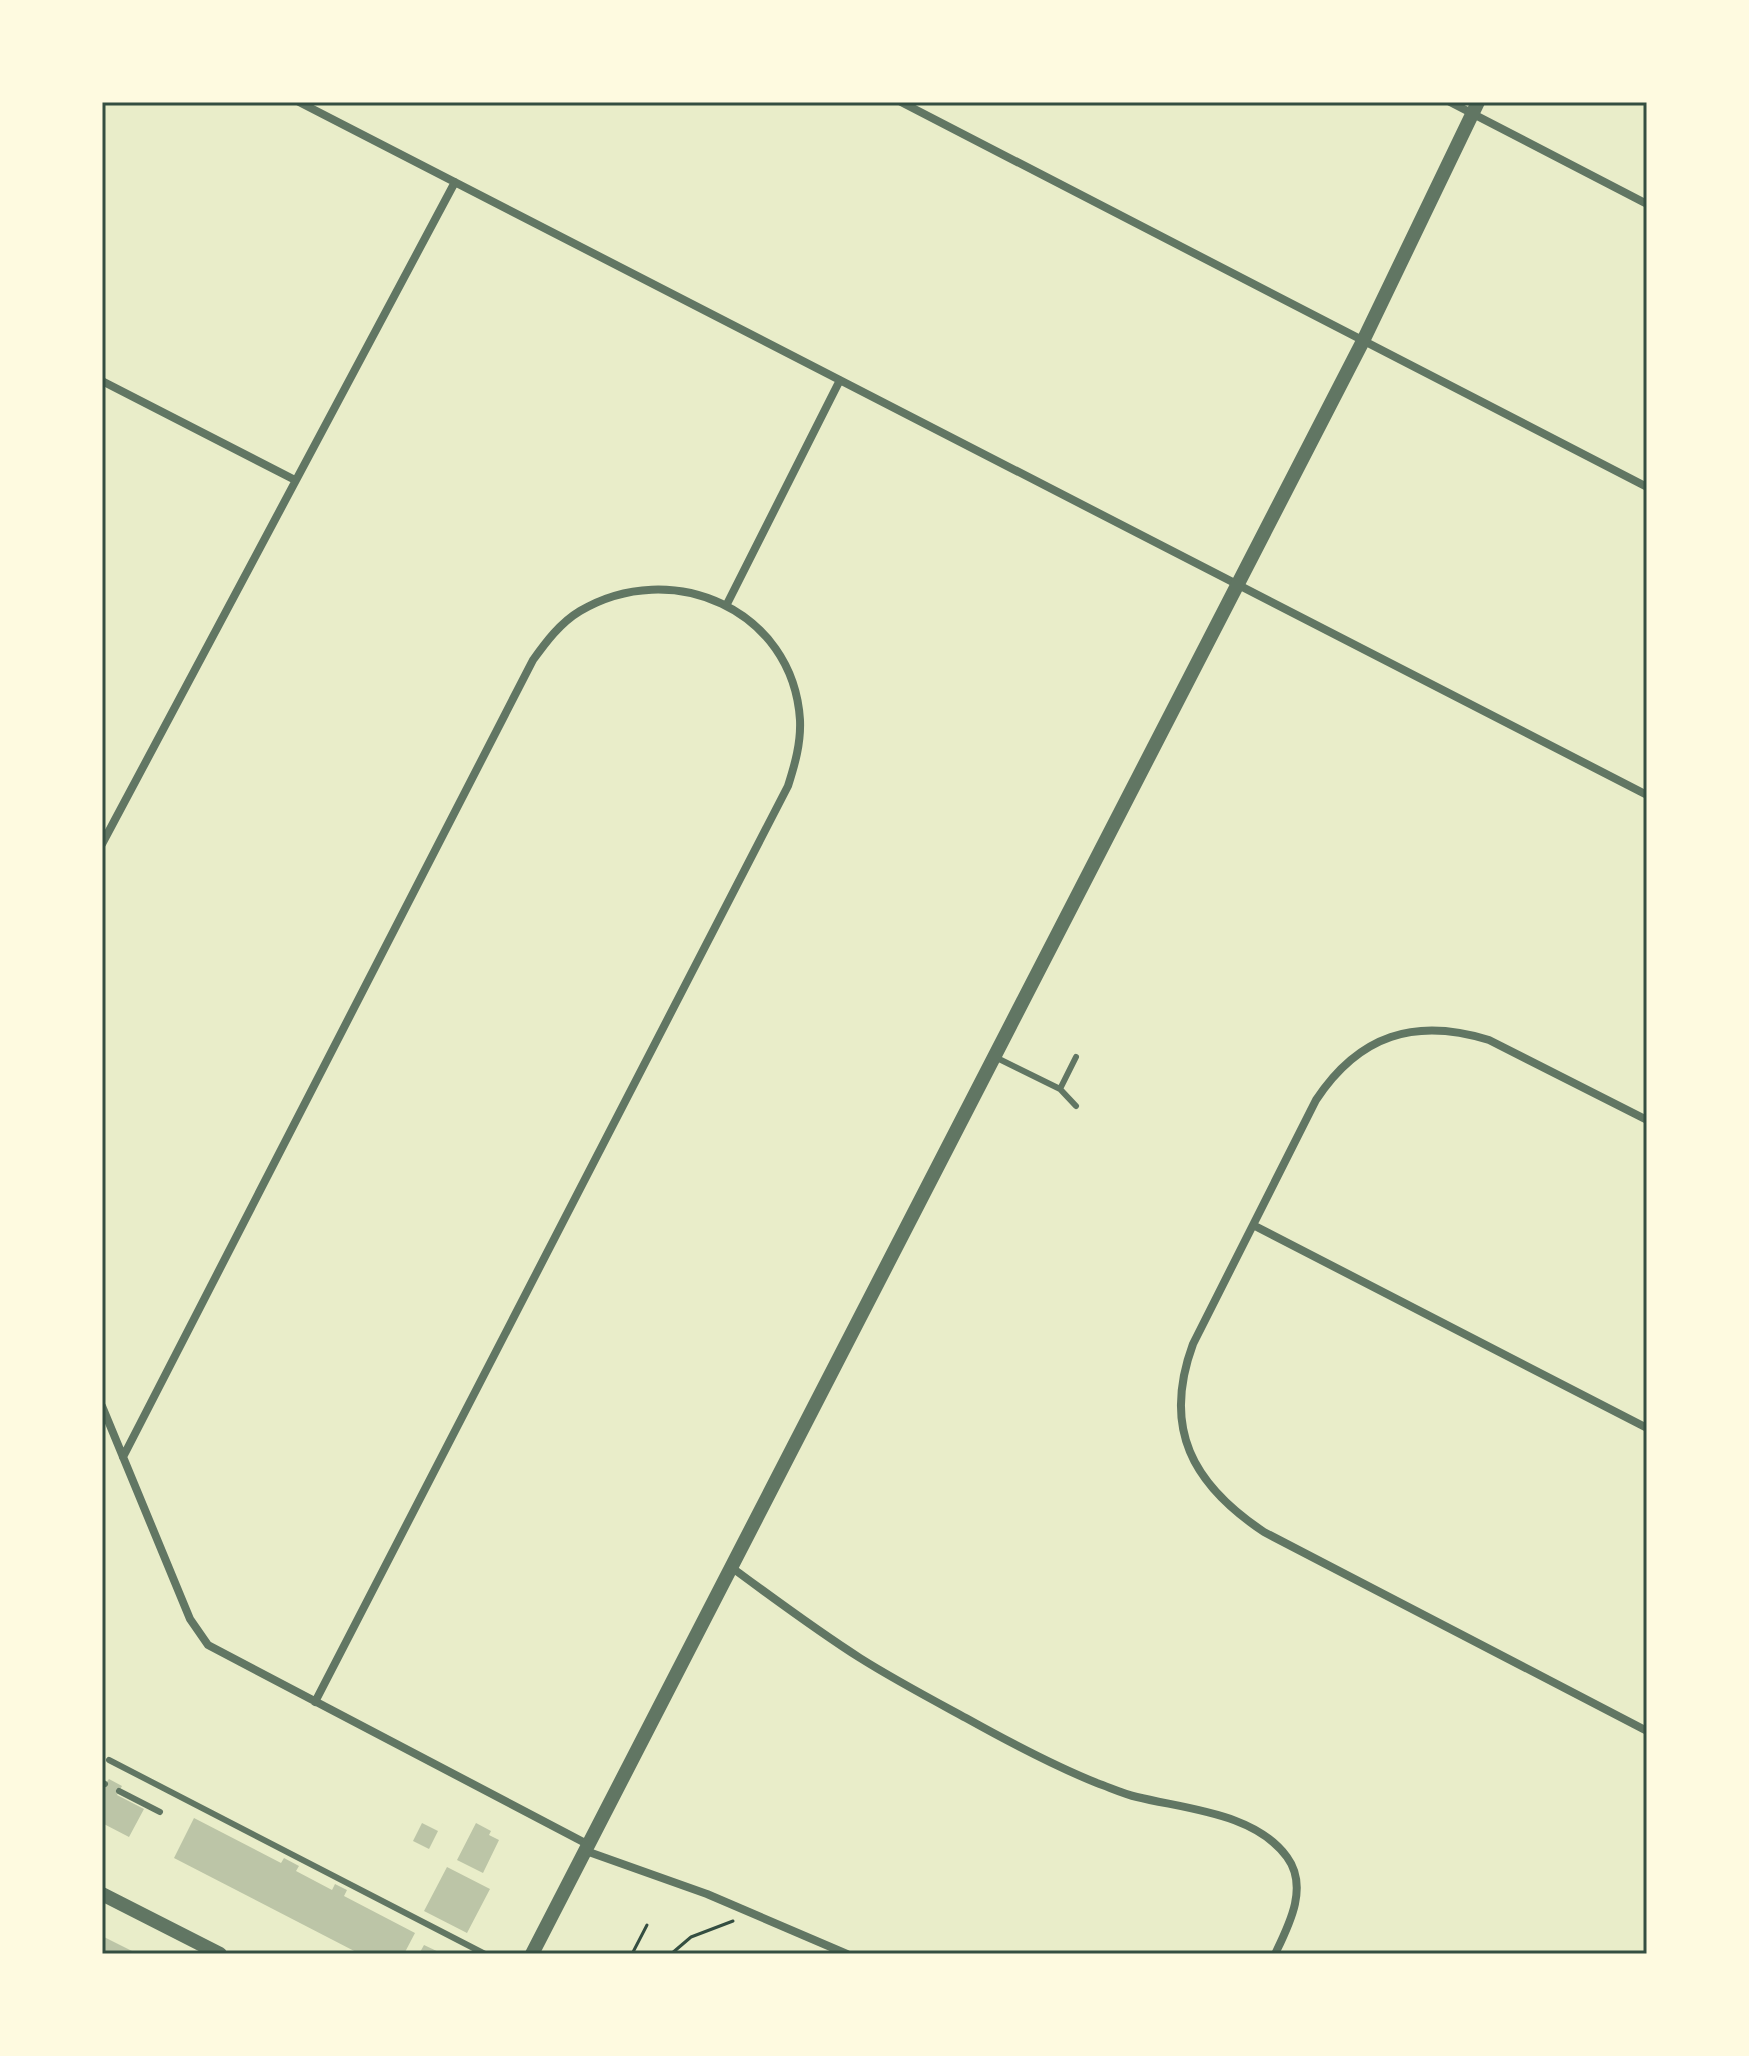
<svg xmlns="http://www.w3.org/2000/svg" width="1749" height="2056" viewBox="0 0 1749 2056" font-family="Ubuntu,sans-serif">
<rect width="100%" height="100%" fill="#e9edc9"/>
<path fill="#bcc5a7" d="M109,1779L122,1786L117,1795L144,1809L129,1837L102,1823V1787Z
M194,1818L281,1863L284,1858L299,1866L296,1871L332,1890L335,1884L347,1890L344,1896L415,1933L404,1954H360L174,1858Z
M422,1823L438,1831L429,1849L413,1841Z
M476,1823L491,1831L489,1835L499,1840L483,1873L457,1860Z
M447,1867L490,1889L467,1933L424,1911Z
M104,1937L138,1954H102Z
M424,1945L443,1954H419Z"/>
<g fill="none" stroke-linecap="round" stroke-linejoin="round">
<path stroke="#344e41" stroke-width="3" d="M632,1954L647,1925
M671,1954L691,1937L733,1921"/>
<path stroke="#617663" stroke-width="6" d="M995,1057L1060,1089L1076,1057
M1060,1089L1076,1106
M109,1760L485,1954
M102,1782L105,1784
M119,1791L160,1812"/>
<path stroke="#617663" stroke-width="8" d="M299,102L1647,795
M901,102L1647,487
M1450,102L1647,204
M102,381L295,480
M727,604L840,380
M102,844L455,182
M1647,1120L1489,1040C1415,1017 1359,1035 1316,1100L1193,1344C1162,1428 1192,1484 1264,1532L1647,1731
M1253,1225L1647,1428
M102,1406L190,1619L208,1645L589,1845
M123,1457L533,660C546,642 560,623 580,611C671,557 793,609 800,720C801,743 795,764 788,786L315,1702
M731,1567C773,1598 816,1630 860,1658C895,1680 931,1699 966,1718C1009,1742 1052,1765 1097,1783C1111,1788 1124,1794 1137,1797C1186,1809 1255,1813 1287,1857C1309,1887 1289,1925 1275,1954
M586,1851L707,1894L847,1954"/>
<path stroke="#617663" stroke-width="14" d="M102,1894L220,1954
M532,1954L1363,341L1478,102"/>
</g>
<rect width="1749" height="2056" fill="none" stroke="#fefae0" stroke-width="208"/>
<rect x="104" y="104" width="1541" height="1848" fill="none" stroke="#344e41" stroke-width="3"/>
</svg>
